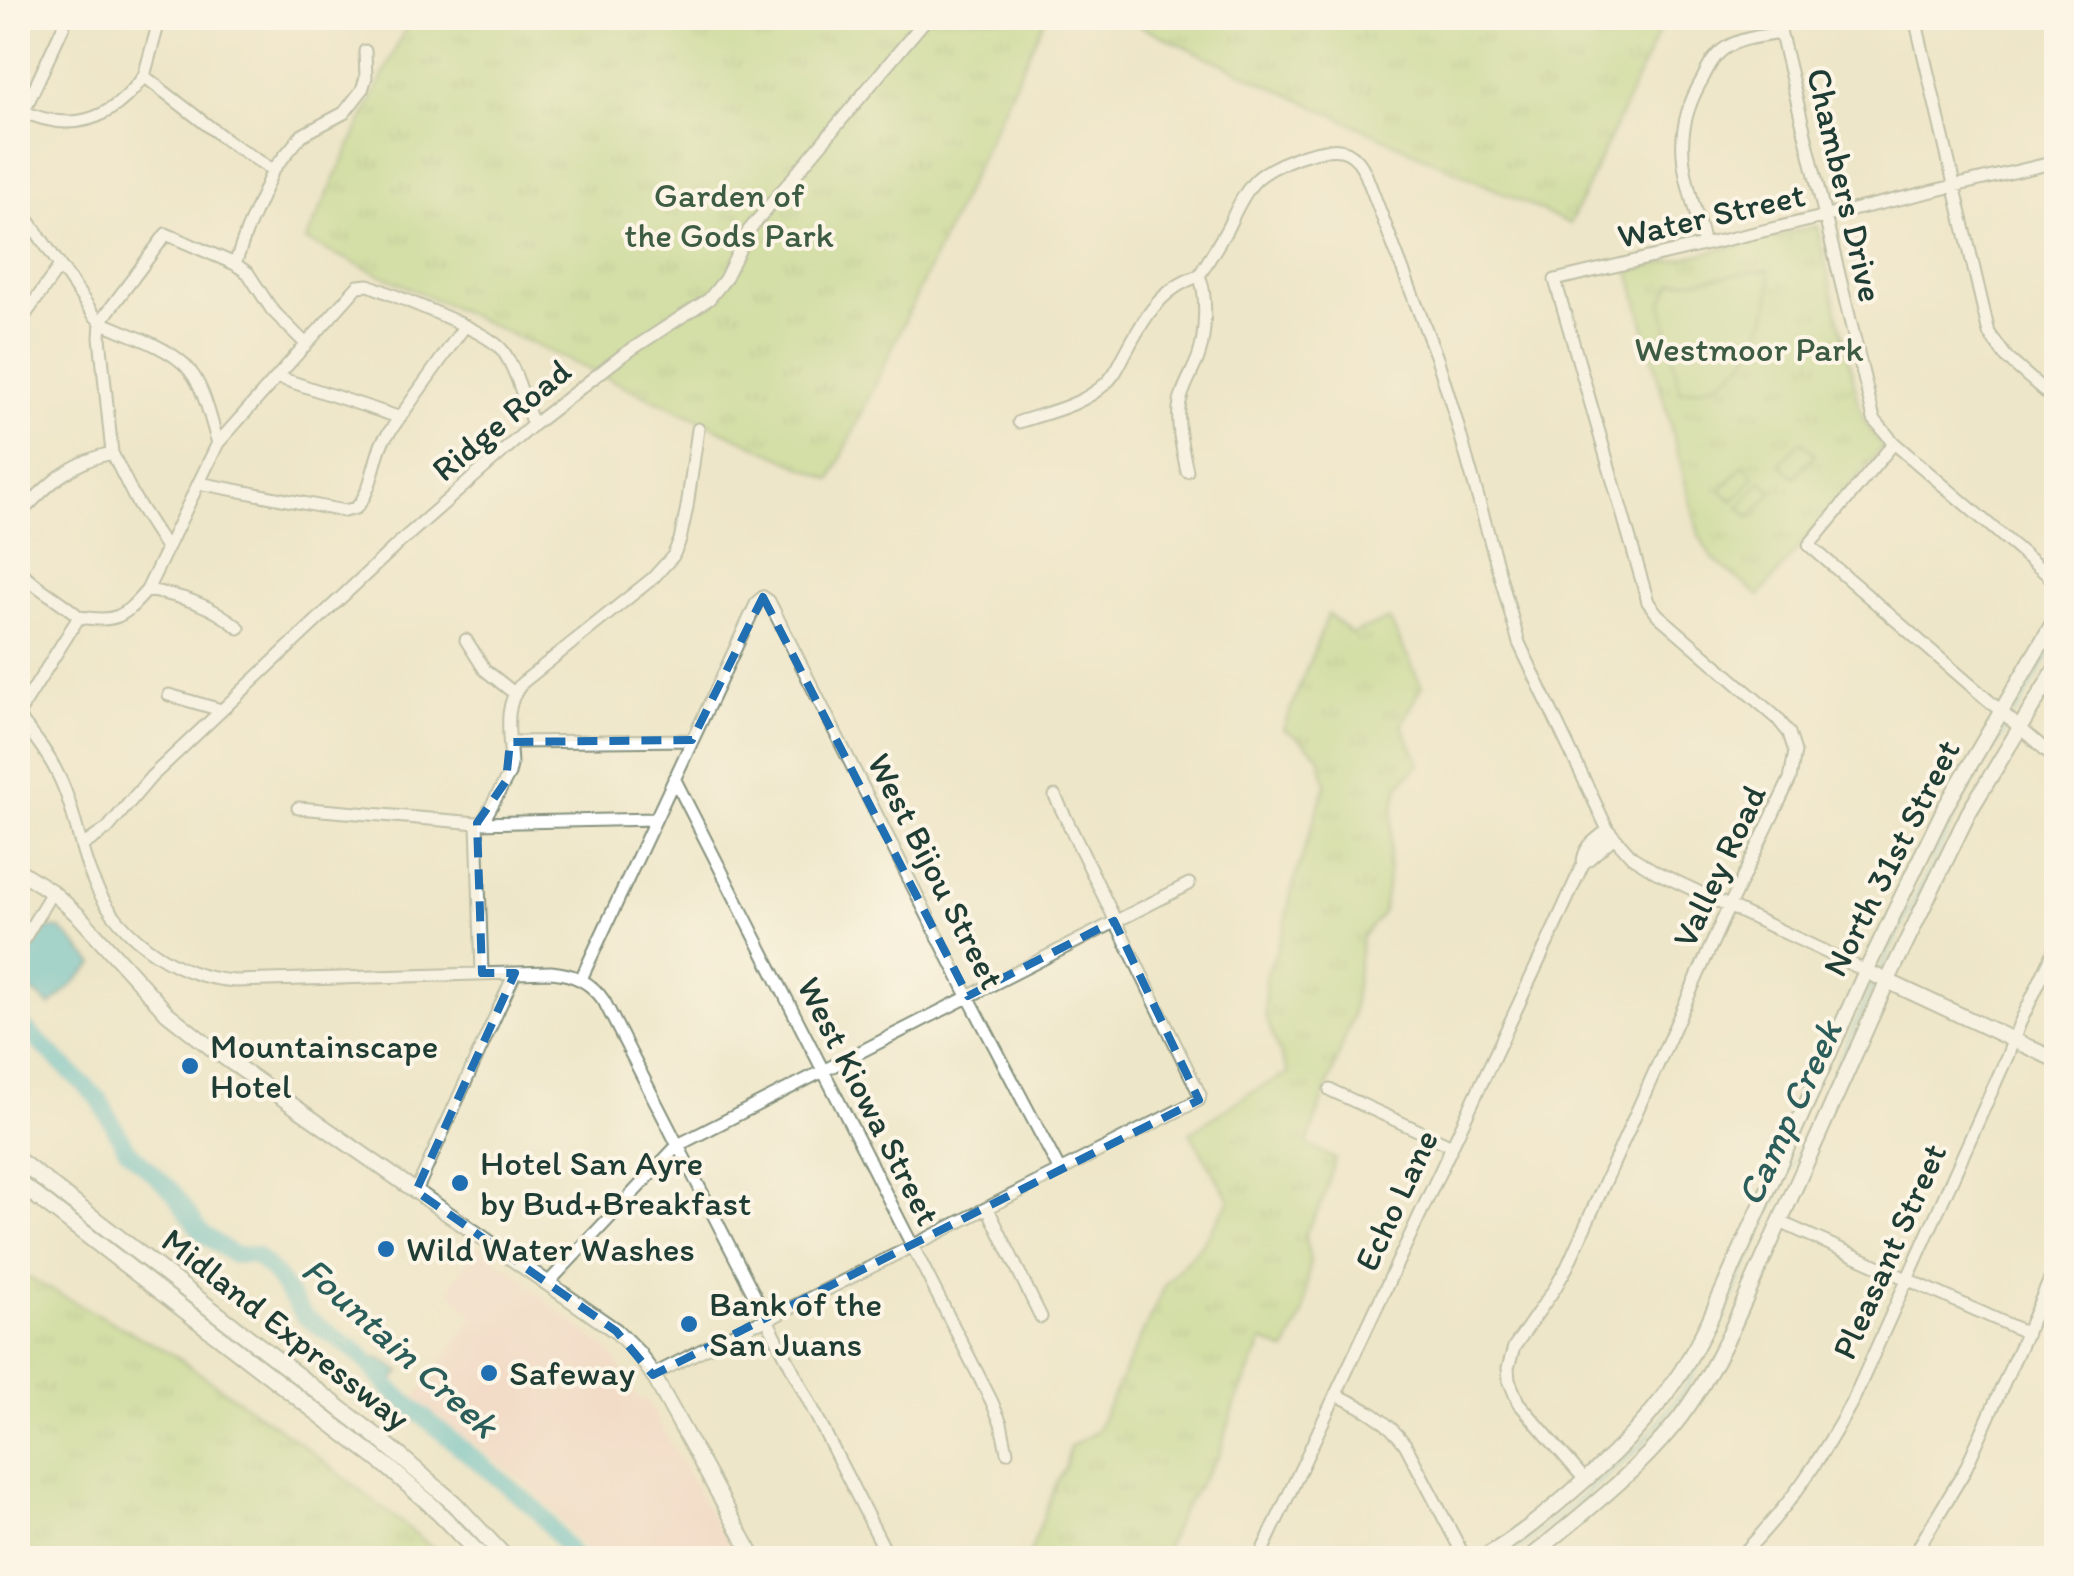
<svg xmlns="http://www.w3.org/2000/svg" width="2074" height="1576" viewBox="0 0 2074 1576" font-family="Itim,sans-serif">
<defs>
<pattern id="grass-tufts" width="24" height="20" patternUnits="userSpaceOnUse" patternTransform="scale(2.5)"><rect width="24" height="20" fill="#b3d67e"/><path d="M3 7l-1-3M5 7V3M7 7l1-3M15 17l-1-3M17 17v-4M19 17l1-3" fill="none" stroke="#91af68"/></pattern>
</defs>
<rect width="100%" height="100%" fill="#fcf5e5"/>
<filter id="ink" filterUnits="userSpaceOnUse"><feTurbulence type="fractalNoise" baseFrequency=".01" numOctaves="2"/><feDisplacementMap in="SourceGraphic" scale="20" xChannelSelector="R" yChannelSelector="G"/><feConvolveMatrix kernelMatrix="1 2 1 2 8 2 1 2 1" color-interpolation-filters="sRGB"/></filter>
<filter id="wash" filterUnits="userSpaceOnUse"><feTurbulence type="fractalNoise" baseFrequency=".0048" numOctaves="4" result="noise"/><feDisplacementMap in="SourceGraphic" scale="40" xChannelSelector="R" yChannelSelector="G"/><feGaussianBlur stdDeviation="2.25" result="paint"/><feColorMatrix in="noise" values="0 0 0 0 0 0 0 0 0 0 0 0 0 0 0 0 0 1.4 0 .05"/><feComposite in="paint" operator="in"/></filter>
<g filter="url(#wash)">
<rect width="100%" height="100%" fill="#eee6c8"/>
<path fill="#f7d1c8" d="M477,1245L528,1283L517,1301L528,1286L612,1354L638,1399L647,1401L720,1533L723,1531L738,1558H593L550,1508L527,1484L415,1399L475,1316L449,1290Z"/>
<path fill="url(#grass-tufts)" stroke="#698a59" stroke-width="2.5" d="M410,18H1045L831,480L306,241Z
M1123,18H1665L1570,224Z
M1817,226L1862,416L1872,433L1882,444V447L1759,596L1711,557L1699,535L1630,271Z
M1328,614L1351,634L1389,619L1422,686L1402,725L1420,764L1399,785L1393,811L1387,887L1383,913L1362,937L1352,1018L1307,1144L1335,1159L1323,1201L1305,1234L1310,1261L1304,1312L1286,1351L1263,1341L1236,1402L1219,1455L1181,1512L1162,1558H1028L1055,1486L1065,1468L1070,1447L1096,1431L1167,1282L1203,1242L1230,1200L1190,1133L1248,1094L1288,1073L1265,1016V978L1284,931L1292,888L1326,784L1319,756L1300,739L1283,729Z
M18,1272L172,1354L299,1442L446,1558H18Z"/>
<path fill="#b3d67e" stroke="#698a59" stroke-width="2.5" d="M1769,270C1776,310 1756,361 1719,381C1707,388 1693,389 1680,391L1662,302L1673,283Z
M1801,441L1815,454L1794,477L1780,464Z
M1743,465L1755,476L1733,501L1721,491Z
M1761,481L1773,491L1751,517L1739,507Z"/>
<path fill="#4fbcca" stroke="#377c7f" stroke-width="2.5" d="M46,928L61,929L94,964L50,1006L20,981L24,976L26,959Z
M364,1355L383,1360L401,1372L383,1390L368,1375L360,1360Z"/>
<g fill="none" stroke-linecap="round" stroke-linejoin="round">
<path stroke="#4fbcca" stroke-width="2.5" d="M2015,715L2056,642
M1880,971L1971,783L2008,726
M1509,1558L1638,1449L1683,1391L1713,1341L1874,983"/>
<path stroke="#4fbcca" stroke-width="18" d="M18,1022L99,1099L126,1148L173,1192L201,1232L233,1255H255L274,1273L305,1317L359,1353L391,1390L537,1510L575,1558"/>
</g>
</g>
<g filter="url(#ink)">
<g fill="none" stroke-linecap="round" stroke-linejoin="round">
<g stroke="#86927e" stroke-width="15">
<path id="minor" d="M1777,18L1874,419L1894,443L2056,582
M1915,18L1989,333L2007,358L2056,401
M2052,18L2056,37
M144,76L160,18
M18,109C69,134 110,123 144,76L229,142L273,170
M18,124L67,18
M18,205L94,315L101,322C128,335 163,344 185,365C204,384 210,418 218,443
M1704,245C1689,180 1665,142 1703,78C1709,66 1715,54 1727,47C1742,38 1763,36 1780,33
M235,264L247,230L273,170L302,135L344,113L362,90L366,77L365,51
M18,325L59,267
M277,377L398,417
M1019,422C1049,412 1081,406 1105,384C1115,376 1120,363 1126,352C1144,318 1161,288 1199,276C1208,261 1218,245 1227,229C1235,213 1242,195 1254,182C1269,165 1325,142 1347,152C1357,157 1362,165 1366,175L1437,358L1455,416L1519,643L1608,830L1632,857L1656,872L1866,971
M1894,443L1809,545L2056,759
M1187,471C1183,451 1177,429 1179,408C1181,389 1193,373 1199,355C1205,337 1208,294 1199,276
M199,483L344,511L356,508C373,490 373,462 383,441L464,327
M18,516C45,487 71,461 112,453
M167,549L135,499L112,453L100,337L101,322L107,313L166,234L235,264L248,273L272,310L305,343
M18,568C34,588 60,599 79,617
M147,590C182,596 212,605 239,628
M466,640L485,670L514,693
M169,695L221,710
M18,714L79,617C116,622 122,619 147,590L218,443L358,286L369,285C398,298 486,329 503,351C516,369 525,403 533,425
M18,717C35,737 50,756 61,781C74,809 78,840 89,870C111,931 171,977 235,981L551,972C574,974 591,982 604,1001L889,1558
M510,742L692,740
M674,778L991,1400L1001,1423L1007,1452
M298,808L477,823L655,819
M477,823L482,973
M482,823L509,774L511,765C510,737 502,705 522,683L653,578L673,556L680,540L687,507L698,429
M82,846L107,829L151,777L400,542L533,425L623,355L709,299L725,279L749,230L927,18
M1583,864L1613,838
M18,949L52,892
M581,979L757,602L763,597L769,601L968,996L1060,1171
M1330,1090L1452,1146
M416,1191L515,973
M988,1209L1041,1317
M1780,1222L2027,1333
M548,1283L678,1145L1189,884
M653,1375L753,1324L767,1320L1199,1100L1200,1095L1055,796
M1336,1395C1364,1407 1386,1419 1405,1444L1465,1558
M1585,1480L1518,1402L1509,1380L1508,1368L1514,1347L1555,1288L1567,1267L1723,919L1790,779L1795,752L1789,733L1777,718L1658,615L1648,602L1555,280L2056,162
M1259,1558L1551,935L1583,864C1583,847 1595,840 1608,830
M1739,1558C1788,1508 1821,1460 1854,1398L2007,1057L2019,1025L2056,947
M1912,1558L1964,1472L2056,1266"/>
</g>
<g stroke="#86927e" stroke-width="18">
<path id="major" d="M18,870L52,892L79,916L167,1013L215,1051L616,1331L638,1353L653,1375L754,1558
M1866,971L2056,1060
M1482,1558C1514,1540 1541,1518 1569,1494C1630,1442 1674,1395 1709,1321L1866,971L1944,809L2056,618
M1530,1558C1579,1516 1633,1476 1674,1425C1697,1397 1715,1364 1731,1331L1887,982L1969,812L2056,668"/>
</g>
<g stroke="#86927e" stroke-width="19">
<path id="highway" d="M18,1160L380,1439L455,1504L506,1558
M18,1182L388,1467L429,1503L483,1558"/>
</g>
<use href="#minor" stroke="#fff" stroke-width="11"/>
<use href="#major" stroke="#fff" stroke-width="14"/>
<use href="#highway" stroke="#fff" stroke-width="15"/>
</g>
</g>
<path d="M0 0H2074V1576H0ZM763,597L968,996L1114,921L1199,1100L653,1375L616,1331L416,1191L515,973H482L477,823L506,781L510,742L692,740Z" fill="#eee6c8" fill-opacity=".55" fill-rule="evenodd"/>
<path fill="none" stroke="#1f6fb2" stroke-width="8" stroke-dasharray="20 12" stroke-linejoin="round" d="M763,597L968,996L1114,921L1199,1100L653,1375L616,1331L416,1191L515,973H482L477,823L506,781L510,742L692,740Z"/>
<g fill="#1f6fb2" stroke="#fcf5e5" stroke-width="4">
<circle cx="190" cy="1066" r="10"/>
<circle cx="460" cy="1183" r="10"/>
<circle cx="386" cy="1249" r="10"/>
<circle cx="689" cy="1324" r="10"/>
<circle cx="489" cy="1373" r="10"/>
</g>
<g text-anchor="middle" stroke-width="8" stroke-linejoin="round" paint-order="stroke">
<g font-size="35" fill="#1f3d34" stroke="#fcf5e5">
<text transform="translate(1845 185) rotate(77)" y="12">Chambers Drive</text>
<text transform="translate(1711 215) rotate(-13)" y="12">Water Street</text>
<text transform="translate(501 420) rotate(-40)" y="12">Ridge Road</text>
<text transform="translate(1891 858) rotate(-63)" y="12">North 31st Street</text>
<text transform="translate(1719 866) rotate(-65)" y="12">Valley Road</text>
<text transform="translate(936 871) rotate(63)" y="12">West Bijou Street</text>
<text transform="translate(869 1101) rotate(63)" y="12">West Kiowa Street</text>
<text transform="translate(1396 1200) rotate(-65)" y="12">Echo Lane</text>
<text transform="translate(1889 1251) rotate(-66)" y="12">Pleasant Street</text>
<text transform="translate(286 1329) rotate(38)" y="12">Midland Expressway</text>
</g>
<g font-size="35" fill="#3d5c43" stroke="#fcf5e5">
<text x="729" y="207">Garden of<tspan x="729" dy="40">the Gods Park</tspan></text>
<text x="1749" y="361">Westmoor Park</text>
</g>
<g font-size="35" fill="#1f3d34" stroke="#fcf5e5" text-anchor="start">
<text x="210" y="1058">Mountainscape<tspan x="210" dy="40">Hotel</tspan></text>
<text x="480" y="1175">Hotel San Ayre<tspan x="480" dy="40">by Bud+Breakfast</tspan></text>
<text x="406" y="1261">Wild Water Washes</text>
<text x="709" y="1316">Bank of the<tspan x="709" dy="40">San Juans</tspan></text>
<text x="509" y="1385">Safeway</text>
</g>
<g font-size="38" font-style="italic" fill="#2b5d5a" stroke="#fcf5e5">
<text transform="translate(1789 1113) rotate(-65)" y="13">Camp Creek</text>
<text transform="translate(400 1347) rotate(42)" y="13">Fountain Creek</text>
</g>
</g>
<rect width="2074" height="1576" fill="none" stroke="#fcf5e5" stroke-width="60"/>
</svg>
